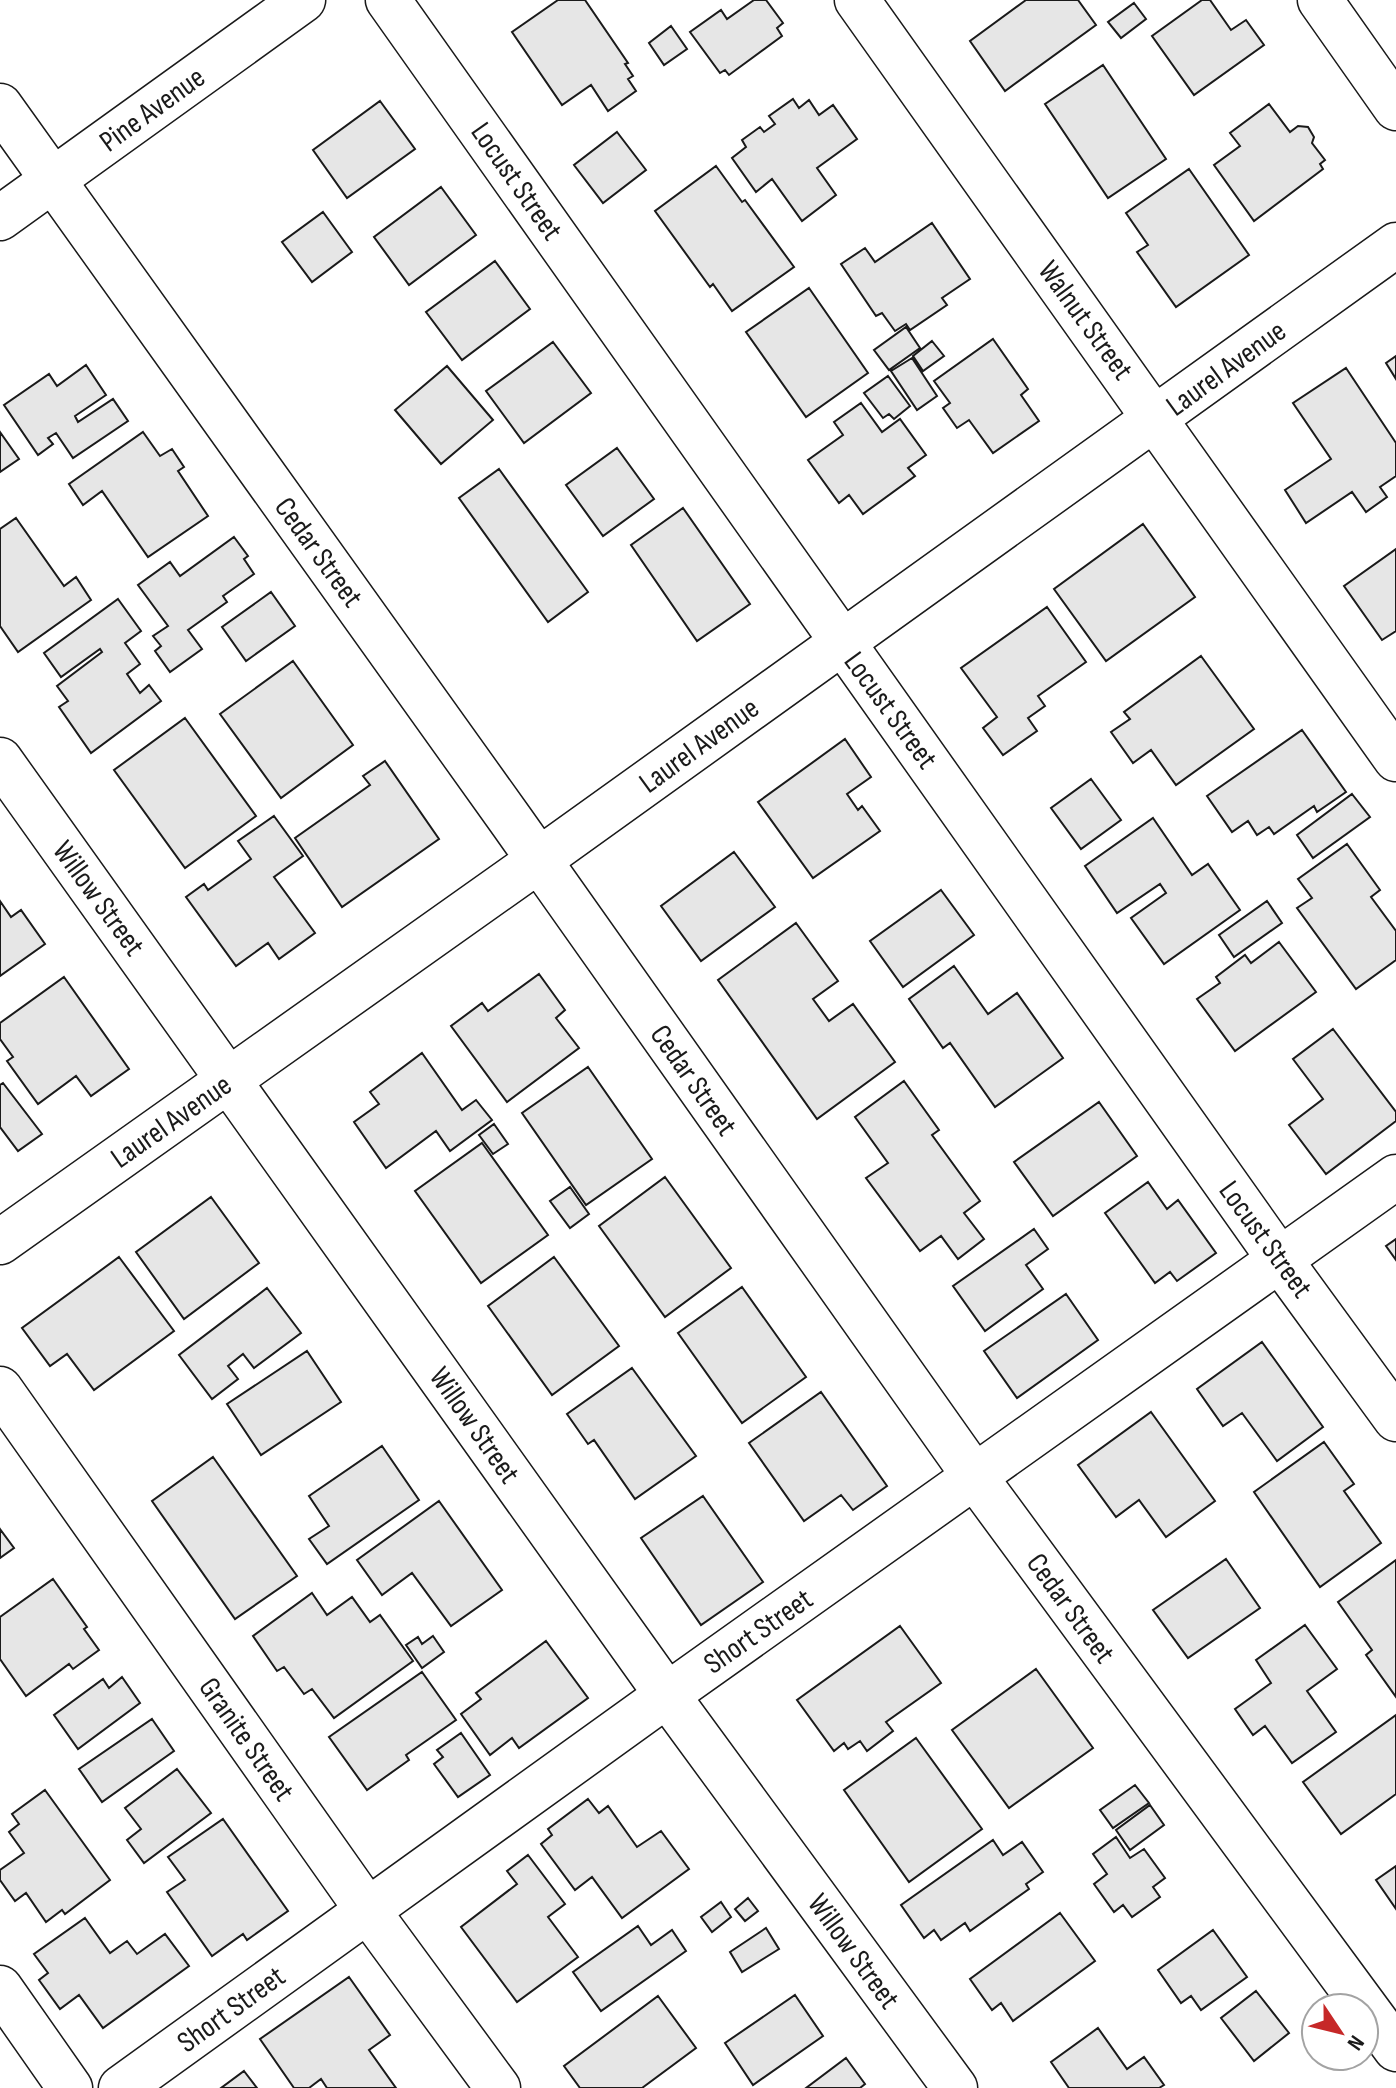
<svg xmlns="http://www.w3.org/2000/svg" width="1396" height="2088" viewBox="0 0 1396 2088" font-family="'Sofia Sans Condensed',sans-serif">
<rect width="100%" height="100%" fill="#fff"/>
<path fill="#e6e6e6" stroke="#1a1a1a" stroke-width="2" d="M558,0H585L628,63L625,64L633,76L628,79L636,91L608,111L591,85L562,105L512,32Z
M754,0H766L783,23L777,28L782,36L729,75L725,70L720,73L690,32L721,10L727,19Z
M1026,0H1078L1096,25L1005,91L970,41Z
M1202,0H1210L1231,30L1246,20L1264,45L1194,95L1152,36Z
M1134,3L1146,19L1121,38L1108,22Z
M671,26L687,49L664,65L649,43Z
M1103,65L1166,159L1108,198L1045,104Z
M793,99L799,108L809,100L819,115L833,105L857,139L817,168L836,195L802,221L772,179L756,192L732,158L746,147L742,140L760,127L764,132L775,124L769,116Z
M380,101L415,149L347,198L313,150Z
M1269,104L1290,132L1298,126L1308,127L1314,137L1312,143L1325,160L1320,164L1323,169L1254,221L1214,165L1240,146L1230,133Z
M617,132L646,170L603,203L574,165Z
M716,166L742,202L745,200L794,267L732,311L713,284L710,287L655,211Z
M1189,169L1249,255L1176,307L1137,252L1148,245L1126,213Z
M441,187L476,235L409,285L374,237Z
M323,212L352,252L312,282L282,242Z
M932,223L970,279L942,298L947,305L910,330L906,324L895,331L882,313L876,316L841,264L865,248L875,262Z
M495,261L530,309L462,360L426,312Z
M809,288L868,373L806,417L746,332Z
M906,327L920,348L889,370L874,350Z
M993,339L1028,389L1021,395L1039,421L993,453L969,420L957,428L943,408L950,403L934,381Z
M932,341L944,356L923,371L913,356Z
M553,342L591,393L524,443L486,391Z
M1396,356V379L1386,363Z
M912,358L937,396L917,410L891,371Z
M86,365L106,395L75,416L78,422L113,399L128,421L73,458L56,433L48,438L53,444L38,455L4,405L49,374L57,386Z
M447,366L493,420L441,464L395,410Z
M1346,368L1396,443V476L1380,487L1387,497L1366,512L1352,492L1306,523L1285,490L1331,459L1293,403Z
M888,376L910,406L894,419L889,414L883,418L864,393Z
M861,403L882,432L900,419L926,455L908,468L915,476L863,514L849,495L839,503L808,460L843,435L834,422Z
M0,432L19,459L0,472Z
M143,432L160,456L172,449L184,467L178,471L208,516L148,557L102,491L83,505L69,484Z
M617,448L654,499L603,536L566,485Z
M499,469L588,592L548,622L459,498Z
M683,508L750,604L697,641L631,545Z
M16,518L64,586L76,577L91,600L18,652L0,626V529Z
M1143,524L1195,597L1106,661L1054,589Z
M234,537L248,556L244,559L254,574L223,596L227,602L188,630L202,649L170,672L155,651L161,646L153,636L168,626L138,585L170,562L180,576Z
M1396,549V631L1382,640L1344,586Z
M271,592L295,626L246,661L222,627Z
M118,599L141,631L125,643L140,664L127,674L140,693L149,685L161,701L91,753L59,707L68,701L57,686L102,652L100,649L61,677L44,653Z
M1047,607L1086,662L1038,696L1045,706L1028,718L1037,731L1003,755L983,728L997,717L961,668Z
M1201,656L1254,729L1176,785L1151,750L1133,763L1111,732L1130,719L1124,712Z
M293,661L353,745L281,798L220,714Z
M185,718L256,816L185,868L114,770Z
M1302,730L1346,792L1317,812L1314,806L1274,834L1269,827L1257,835L1248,821L1232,832L1207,796Z
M845,739L871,777L847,794L858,810L862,806L880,831L813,878L758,802Z
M385,761L439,839L342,907L295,838L370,785L363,776Z
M1091,779L1121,820L1081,849L1051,808Z
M1352,794L1370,817L1313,858L1297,835Z
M274,816L303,856L274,877L315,933L279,959L268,943L236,966L186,897L204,884L208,890L251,859L238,841Z
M1153,818L1192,875L1208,864L1240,910L1164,964L1131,918L1166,893L1160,884L1117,913L1085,866Z
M1347,844L1380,890L1371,897L1396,931V960L1356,989L1297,908L1312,898L1298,879Z
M734,852L775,907L701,961L661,906Z
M941,890L974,935L903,987L870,941Z
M0,901L11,917L21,910L45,944L0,976Z
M1267,901L1282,923L1234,957L1219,935Z
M796,923L838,981L813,999L829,1021L853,1004L895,1062L817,1119L718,980Z
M1279,942L1316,992L1235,1051L1197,999L1220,983L1216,977L1245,955L1251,963Z
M954,966L988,1014L1017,993L1063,1058L995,1107L950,1043L943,1048L909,999Z
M539,974L565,1010L556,1018L579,1048L507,1102L451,1026L482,1003L488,1011Z
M64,977L129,1069L91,1096L76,1076L38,1104L7,1061L13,1057L0,1039V1023Z
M1333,1029L1396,1112V1121L1326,1174L1289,1125L1323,1099L1293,1059Z
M422,1053L462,1110L476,1100L492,1120L450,1151L436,1131L386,1168L354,1122L379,1104L370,1092Z
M588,1067L652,1159L586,1205L522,1113Z
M904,1081L939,1130L932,1135L980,1201L964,1213L984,1239L958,1259L941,1236L920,1251L866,1178L888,1163L855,1117Z
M3,1083L42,1134L18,1151L0,1127V1085Z
M1099,1102L1137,1156L1053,1216L1014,1162Z
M494,1124L508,1144L493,1154L479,1135Z
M482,1143L548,1235L481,1283L415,1191Z
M665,1177L731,1268L665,1317L599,1226Z
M1148,1182L1167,1209L1178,1200L1216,1253L1177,1281L1170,1272L1155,1283L1105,1213Z
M570,1187L589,1214L570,1228L550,1201Z
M211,1197L259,1263L184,1319L136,1252Z
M1034,1229L1048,1249L1026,1265L1043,1289L985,1331L953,1286Z
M1396,1239V1260L1386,1246Z
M119,1257L174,1331L94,1390L67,1354L50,1366L22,1328Z
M554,1257L619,1346L552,1395L488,1306Z
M742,1287L806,1377L742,1423L678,1333Z
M267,1288L301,1333L254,1368L243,1354L228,1366L238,1379L212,1399L179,1355Z
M1066,1294L1098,1340L1017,1398L984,1351Z
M1262,1342L1323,1427L1277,1461L1242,1413L1223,1426L1197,1389Z
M307,1351L341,1402L261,1455L227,1404Z
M632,1368L696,1456L635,1499L594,1440L588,1444L567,1414Z
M821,1392L887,1486L853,1510L841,1495L804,1521L749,1443Z
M1151,1412L1215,1501L1166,1537L1139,1500L1116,1517L1078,1465Z
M1324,1442L1354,1484L1344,1491L1381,1543L1320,1587L1254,1492Z
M382,1446L419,1500L327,1564L309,1539L329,1526L309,1496Z
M213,1457L297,1576L235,1619L152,1501Z
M703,1496L763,1582L701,1625L641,1538Z
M439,1501L502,1590L451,1626L412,1573L382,1595L357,1560Z
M0,1529L14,1548L0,1558Z
M1226,1559L1260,1608L1188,1658L1153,1610Z
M1396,1560V1697L1366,1655L1372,1650L1338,1602Z
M53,1579L87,1627L84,1629L99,1650L73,1669L69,1664L26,1696L0,1659V1617Z
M312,1593L327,1615L352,1597L370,1622L380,1615L413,1661L334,1718L312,1689L304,1694L284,1667L277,1671L253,1636Z
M1305,1625L1337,1669L1307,1691L1336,1732L1292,1763L1265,1726L1253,1735L1235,1709L1271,1683L1256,1660Z
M900,1626L941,1683L886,1722L893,1731L867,1751L860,1741L848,1749L844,1743L834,1751L797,1700Z
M433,1636L444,1652L422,1668L406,1645L418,1637L422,1644Z
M546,1641L588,1698L519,1748L512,1738L490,1755L461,1714L481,1699L476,1693Z
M1036,1669L1093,1748L1009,1808L952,1730Z
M422,1672L456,1720L406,1755L409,1760L367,1790L329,1737Z
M122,1677L140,1703L78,1749L54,1715L103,1679L109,1688Z
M1396,1715V1794L1341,1834L1303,1782Z
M152,1719L174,1751L102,1802L79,1769Z
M461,1733L490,1775L458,1797L434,1764L443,1757L437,1750Z
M916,1738L982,1829L909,1882L844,1790Z
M177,1769L211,1813L144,1863L127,1840L141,1829L125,1808Z
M1135,1785L1149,1803L1113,1828L1100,1810Z
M45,1790L110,1880L65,1914L62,1910L46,1922L26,1893L15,1901L0,1880V1870L24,1853L9,1832L19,1824L12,1814Z
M588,1799L599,1813L608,1806L637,1847L661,1831L689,1869L622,1918L592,1877L575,1890L541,1844L552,1835L548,1829Z
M1150,1805L1164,1825L1130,1850L1116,1830Z
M223,1819L288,1911L247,1940L243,1934L212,1956L167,1892L185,1880L168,1857Z
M1116,1837L1130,1858L1144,1849L1165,1878L1153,1887L1160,1897L1132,1917L1123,1905L1114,1912L1094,1884L1107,1874L1093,1854Z
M993,1840L1003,1855L1022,1842L1043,1872L1026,1884L1029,1889L970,1931L965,1923L941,1940L934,1930L924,1938L901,1905Z
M528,1855L565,1904L548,1917L578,1957L517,2002L461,1927L517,1884L507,1871Z
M1396,1866V1909L1376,1880Z
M748,1898L758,1911L745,1921L735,1909Z
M721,1902L731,1917L712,1932L701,1917Z
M1060,1913L1095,1961L1013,2021L1001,2003L992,2010L970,1979Z
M85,1918L110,1953L127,1941L137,1954L165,1934L189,1966L103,2028L79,1995L60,2009L39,1980L48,1973L34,1954Z
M638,1926L651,1945L672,1930L686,1951L601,2011L573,1972Z
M766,1928L779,1949L742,1972L730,1952Z
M1213,1930L1247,1977L1201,2010L1191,1996L1181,2003L1158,1970Z
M349,1977L390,2035L369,2050L396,2088H327L321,2079L309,2088H294L260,2039Z
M1256,1991L1289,2033L1254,2061L1221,2018Z
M795,1995L823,2036L753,2085L725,2043Z
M658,1996L696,2048L642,2088H580L564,2066Z
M1098,2028L1127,2069L1144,2057L1164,2085L1159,2088H1069L1051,2062Z
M846,2058L865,2084L860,2088H806Z
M244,2071L257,2088H221Z"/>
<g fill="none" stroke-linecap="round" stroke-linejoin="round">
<g stroke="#1a1a1a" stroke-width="47">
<path id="street" d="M388,0L1280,1260L1396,1419
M857,0L1396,759
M1320,0L1396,108
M0,106L512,822L975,1477L1396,2049
M0,760L667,1695L955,2088
M0,1242L539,860L1396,245
M0,1389L368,1911L498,2088
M0,1988L70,2088
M121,2088L667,1695L1396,1177"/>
</g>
<g stroke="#1a1a1a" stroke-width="47">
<path id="secondary" d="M0,218L303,0"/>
</g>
<use href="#street" stroke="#fff" stroke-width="44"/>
<use href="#secondary" stroke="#fff" stroke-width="44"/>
</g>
<g text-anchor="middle" stroke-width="6" stroke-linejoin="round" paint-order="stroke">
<g font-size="30" fill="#1a1a1a" stroke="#fff">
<text transform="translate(152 109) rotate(-36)" y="10">Pine Avenue</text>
<text transform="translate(517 181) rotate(55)" y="10">Locust Street</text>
<text transform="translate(1086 320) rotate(54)" y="10">Walnut Street</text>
<text transform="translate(1226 368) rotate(-36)" y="10">Laurel Avenue</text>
<text transform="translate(319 552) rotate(54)" y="10">Cedar Street</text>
<text transform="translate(891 710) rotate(54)" y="10">Locust Street</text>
<text transform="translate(699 745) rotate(-36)" y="10">Laurel Avenue</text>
<text transform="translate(99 898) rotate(54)" y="10">Willow Street</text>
<text transform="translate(694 1080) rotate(55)" y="10">Cedar Street</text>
<text transform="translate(171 1121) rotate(-35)" y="10">Laurel Avenue</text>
<text transform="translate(1266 1239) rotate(54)" y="10">Locust Street</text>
<text transform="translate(475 1425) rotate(55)" y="10">Willow Street</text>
<text transform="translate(1071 1608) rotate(54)" y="10">Cedar Street</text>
<text transform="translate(758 1631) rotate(-35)" y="10">Short Street</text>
<text transform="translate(247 1739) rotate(55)" y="10">Granite Street</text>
<text transform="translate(854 1951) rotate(54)" y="10">Willow Street</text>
<text transform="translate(231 2009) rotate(-36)" y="10">Short Street</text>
</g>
</g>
<g transform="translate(1340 2032) rotate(125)"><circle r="38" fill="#ffffff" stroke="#a3a3a3" stroke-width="2"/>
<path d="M0-6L14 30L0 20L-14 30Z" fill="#c62828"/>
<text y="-12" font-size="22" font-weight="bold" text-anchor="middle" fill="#1a1a1a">N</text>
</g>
</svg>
